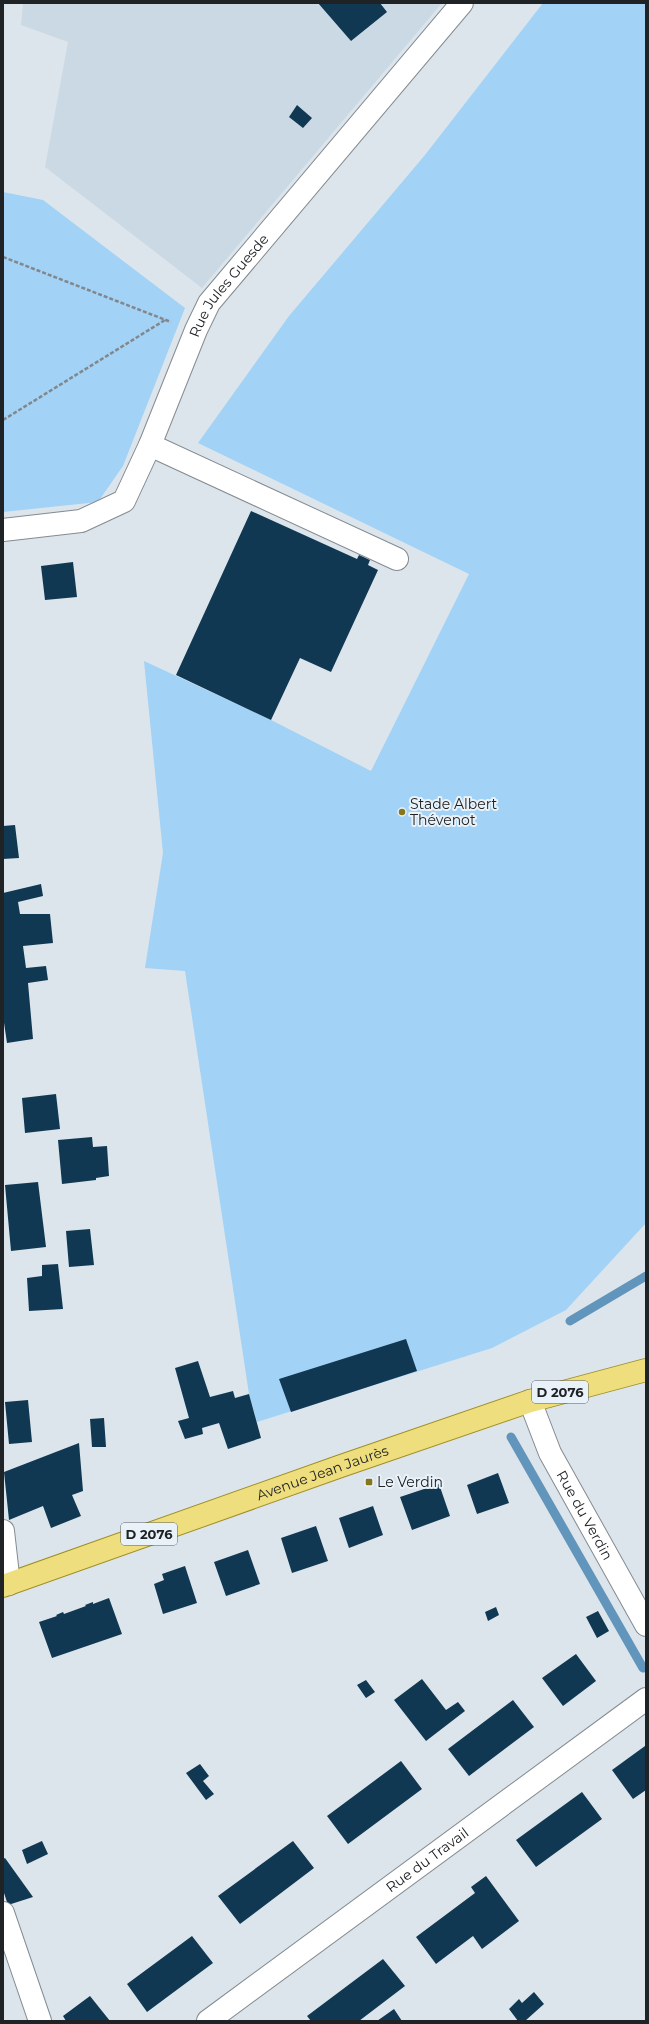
<svg xmlns="http://www.w3.org/2000/svg" width="649" height="2024" viewBox="0 0 649 2024" font-family="Montserrat,sans-serif">
<rect width="100%" height="100%" fill="#dce5eb"/>
<path fill="#cbd9e5" d="M23,3H442L202,288L45,167L68,42L21,25Z"/>
<path fill="#a2d2f6" d="M543,3H646V1223L566,1310L492,1348L257,1422L249,1394L185,971L145,968L163,853L144,661L271,720L371,771L469,574L198,443L289,316L425,155Z
M3,192L43,200L185,308L123,466L98,502L3,512Z"/>
<g fill="none" stroke-linecap="round" stroke-linejoin="round">
<path stroke="#6195bb" stroke-width="9" d="M570,1321L646,1276
M511,1437L643,1668"/>
</g>
<path fill="#113852" d="M318,3H380L387,12L351,41Z
M297,105L312,118L303,128L289,117Z
M251,511L357,559L359,555L370,560L368,565L378,570L331,672L300,658L271,720L176,675Z
M73,562L77,597L45,600L41,566Z
M15,825L19,858L3,859V826Z
M41,884L43,896L18,902L20,914H50L53,943L23,946L26,968L46,966L48,980L28,983L33,1039L7,1043L3,1016V893Z
M56,1094L60,1129L25,1133L22,1098Z
M92,1137L93,1147L107,1146L109,1176L96,1178V1180L62,1184L58,1140Z
M38,1182L46,1247L11,1251L5,1185Z
M90,1229L94,1265L69,1267L66,1231Z
M58,1264L63,1309L29,1311L27,1278L42,1276V1265Z
M406,1339L417,1371L291,1412L279,1379Z
M198,1361L210,1397L233,1391L235,1398L249,1394L261,1438L228,1449L219,1423L202,1428L203,1434L185,1439L178,1421L189,1418L175,1368Z
M28,1400L32,1442L9,1444L5,1402Z
M104,1418L106,1447H92L90,1419Z
M79,1443L83,1491L72,1495L81,1516L51,1528L43,1506L9,1520L4,1472Z
M498,1473L509,1503L477,1514L467,1485Z
M439,1484L450,1516L412,1530L400,1497Z
M373,1506L383,1535L349,1548L339,1518Z
M316,1526L328,1561L292,1573L281,1538Z
M248,1550L260,1584L226,1596L214,1562Z
M185,1566L197,1603L163,1614L154,1584L164,1580L162,1574Z
M109,1598L122,1634L52,1658L39,1622L57,1616L56,1615L63,1612L64,1614L86,1606L85,1605L93,1602V1604Z
M496,1607L499,1615L488,1621L485,1612Z
M598,1611L609,1631L597,1638L586,1617Z
M576,1654L596,1681L563,1706L542,1678Z
M422,1679L446,1710L458,1702L465,1711L426,1741L394,1700Z
M366,1680L375,1692L366,1698L357,1685Z
M513,1700L534,1727L469,1776L448,1749Z
M645,1746L646,1790L633,1799L612,1770Z
M401,1761L422,1789L348,1844L327,1816Z
M200,1764L209,1776L203,1781L214,1794L206,1800L186,1773Z
M582,1792L602,1819L536,1867L516,1840Z
M42,1841L48,1854L27,1864L22,1850Z
M293,1841L314,1868L240,1924L218,1896Z
M5,1858L33,1897L8,1905L3,1890V1859Z
M486,1876L519,1921L482,1949L473,1936L436,1964L416,1937L475,1893L471,1887Z
M192,1936L213,1963L147,2012L127,1984Z
M383,1959L405,1986L359,2021H311L307,2016Z
M534,1992L544,2004L525,2021H518L509,2009L519,1999L522,2003Z
M90,1996L110,2021H66L63,2016Z
M394,2009L402,2021H377Z"/>
<g fill="none" stroke-linecap="round" stroke-linejoin="round">
<g stroke="#848b91" stroke-width="24">
<g id="minor">
<path d="M150,445L397,559"/>
<path id="s1" d="M3,530L81,521L124,501L150,445L196,330L209,303L462,3"/>
<path id="s2" d="M530,1401L550,1453L646,1625"/>
<path d="M3,1531L9,1584"/>
<path d="M3,1913L40,2021"/>
<path id="s3" d="M208,2021L646,1699"/>
</g>
</g>
<g stroke="#a08e26" stroke-width="24">
<g id="major">
<path id="s4" d="M3,1586L341,1466L530,1401L646,1370"/>
</g>
</g>
<path stroke="#81878b" stroke-width="2.5" stroke-dasharray="4 2" stroke-linecap="butt" d="M3,257L171,322
M3,420L165,320"/>
<use href="#minor" stroke="#fff" stroke-width="22"/>
<use href="#major" stroke="#efde7d" stroke-width="22"/>
</g>
<g fill="#867619" stroke="#e9f2f9" stroke-width="1.5">
<circle cx="402" cy="812" r="4"/>
<rect x="365" y="1478" width="8" height="8" rx="2"/>
</g>
<g text-anchor="middle" stroke-width="4" stroke-linejoin="round" paint-order="stroke">
<g fill="#e9f2f9" stroke="#5c6165" stroke-width="1">
<rect x="532" y="1381" width="56" height="22" rx="3"/>
<rect x="121" y="1523" width="56" height="22" rx="3"/>
</g>
<g font-size="13" font-weight="bold" fill="#202325">
<text x="560" y="1397">D 2076</text>
<text x="149" y="1539">D 2076</text>
</g>
<g font-size="14" fill="#202325" stroke="#e9f2f9">
<text dy="5" stroke="none"><textPath href="#s1" startOffset="367">Rue Jules Guesde</textPath></text>
<text dy="5" stroke="none"><textPath href="#s4" startOffset="339">Avenue Jean Jaurès</textPath></text>
<text dy="5" stroke="none"><textPath href="#s2" startOffset="127">Rue du Verdin</textPath></text>
<text dy="5" stroke="none"><textPath href="#s3" startOffset="272">Rue du Travail</textPath></text>
</g>
<g font-size="14" fill="#202325" stroke="#e9f2f9" text-anchor="start">
<text x="410" y="809">Stade Albert<tspan x="410" dy="16">Thévenot</tspan></text>
<text x="377" y="1487">Le Verdin</text>
</g>
</g>
<rect width="649" height="2024" fill="none" stroke="#202325" stroke-width="8"/>
</svg>
